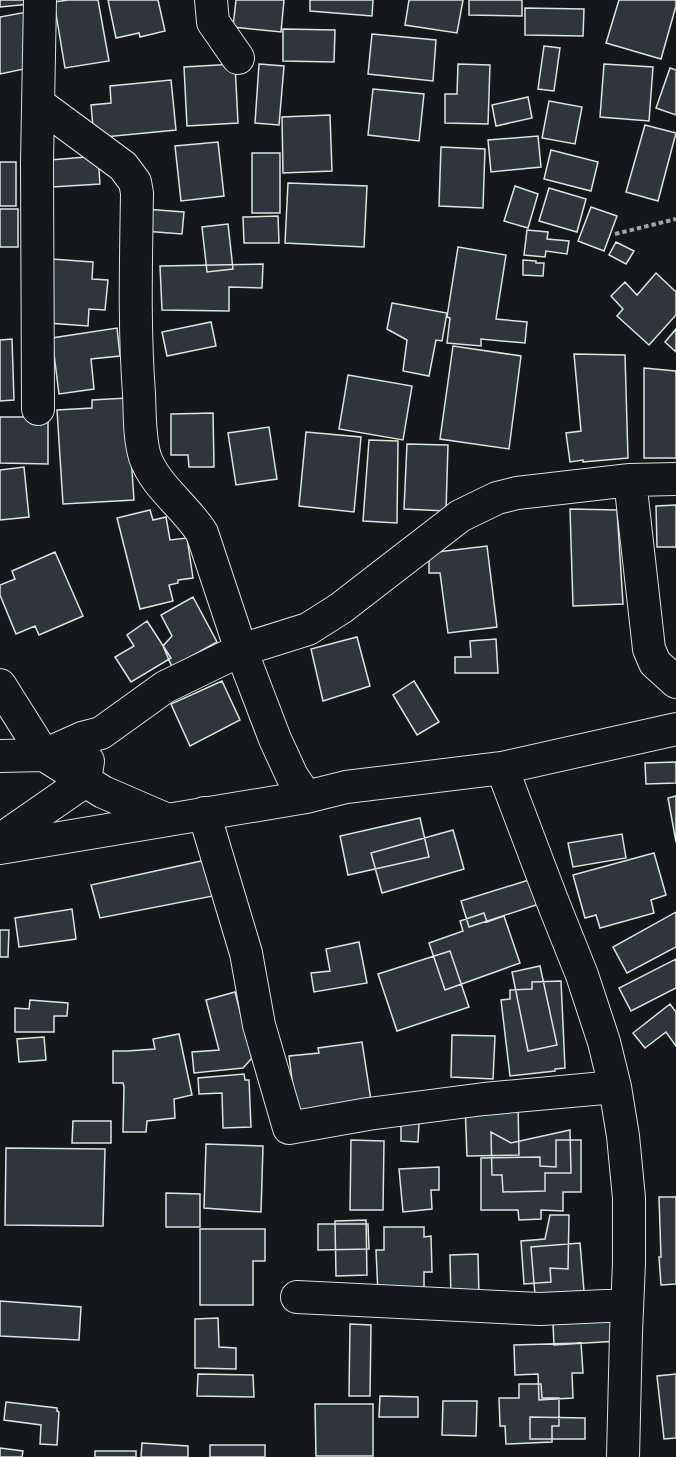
<svg xmlns="http://www.w3.org/2000/svg" width="676" height="1457" viewBox="0 0 676 1457" font-family="Mulish,sans-serif">
<rect width="100%" height="100%" fill="#14181c"/>
<path fill="#2c363c" stroke="#d8e6dc" stroke-width="1.5" d="M0,0H40V3L0,7Z
M68,0H98L109,61L65,68L54,2Z
M108,0H158L165,31L140,37L139,33L116,38Z
M236,0H284L281,32L233,27Z
M310,0H373L372,16L310,11Z
M409,0H463L457,33L405,25Z
M469,0H522V16L469,15Z
M619,0H676V6L661,59L606,43Z
M525,8L584,9L583,36L525,35Z
M32,11L43,65L0,74V17Z
M283,29L335,30L334,62L283,61Z
M372,34L436,40L433,81L368,74Z
M544,46L560,48L554,91L538,89Z
M235,64L238,123L187,126L184,67Z
M259,64L284,66L279,125L255,123Z
M458,64L490,65L488,124L445,123V94H457Z
M604,64L653,67L649,121L600,117Z
M670,68L676,70V115L656,108Z
M171,80L176,130L94,138L91,105L111,103L110,86Z
M373,89L424,94L419,141L368,135Z
M528,97L532,118L496,126L492,105Z
M549,101L582,107L575,144L542,138Z
M330,115L332,171L283,173L282,117Z
M645,125L676,133L658,201L626,192Z
M538,136L541,167L491,172L488,140Z
M218,142L224,196L181,201L175,146Z
M441,147L485,149L483,208L439,206Z
M551,150L598,162L591,191L544,179Z
M252,153H280V213H252Z
M98,156L100,184L52,187L50,160Z
M0,162H16V206H0Z
M288,183L367,186L364,247L285,243Z
M515,186L538,194L528,228L504,221Z
M549,188L586,199L577,232L539,221Z
M591,207L617,216L604,251L578,241Z
M0,209H18V247H0Z
M145,209L184,212L182,234L144,231Z
M278,216L279,243H244L243,217Z
M228,224L233,269L207,272L202,227Z
M527,230L548,232L547,239L569,241L567,254L546,251L545,257L524,255Z
M616,242L634,251L626,264L609,255Z
M458,247L506,255L496,319L527,322L525,343L481,339V346L447,343L450,318L447,317Z
M51,259L93,262L92,279L108,280L105,310L89,309L88,326L47,323Z
M523,260L536,261V263H544L543,276L523,275Z
M263,264L262,288L229,287V311L162,310L160,266Z
M656,273L676,292V315L649,345L617,316L623,309L611,296L625,282L637,295Z
M392,303L447,313L442,341L436,340L429,376L403,371L407,340L387,329Z
M211,322L216,346L167,356L162,332Z
M117,328L120,356L91,359L94,389L59,394L52,338Z
M676,329V352L665,342Z
M12,339L14,400L0,401V340Z
M453,346L521,356L509,449L440,439Z
M574,354L625,355L628,458L583,462V460L570,462L566,433L581,431Z
M644,368L676,371V458H644Z
M348,375L412,386L403,440L339,429Z
M127,398L134,500L63,504L57,410L92,408V400Z
M213,413L214,467H189L188,455H171V414Z
M0,417H48V464L0,463Z
M269,427L277,479L236,485L228,433Z
M306,432L361,437L354,512L299,506Z
M369,440L398,441L397,523L363,521Z
M407,444L448,445L446,511L404,509Z
M24,467L29,517L0,520V470Z
M676,505V547H657L656,506Z
M570,509L617,510L623,604L573,606Z
M150,510L153,520L166,517L170,540L187,538L193,578L178,580V583L169,585L173,601L140,609L117,518Z
M487,546L497,627L448,633L440,573H429V553Z
M55,552L83,616L39,635L35,626L16,634L0,595V585L15,579L12,571Z
M193,597L217,642L172,667L163,646L172,636L161,615Z
M147,621L171,658L131,682L115,657L134,646L127,635Z
M357,637L370,686L323,701L311,649Z
M496,639L498,673H455V657H471L470,641Z
M222,681L240,720L190,746L171,704Z
M414,681L439,722L417,735L393,695Z
M676,762V783L646,784L645,763Z
M676,796V842L668,798Z
M420,818L429,857L348,875L340,836Z
M453,830L464,869L382,893L371,853Z
M622,834L626,858L573,867L568,843Z
M654,853L666,895L651,900L654,913L600,928L596,915L585,918L573,875Z
M206,860L213,896L100,918L91,885Z
M532,879L539,904L469,927L461,901Z
M72,909L76,939L19,947L15,918Z
M676,912V947L627,973L613,947Z
M484,913L487,922L504,916L520,963L445,990L429,943L463,931L460,921Z
M0,930H9L8,957H0Z
M359,942L367,983L314,992L311,973L330,971L326,949Z
M450,951L469,1007L397,1031L378,974Z
M676,959V988L631,1011L619,988Z
M540,966L557,1045L528,1051L512,972Z
M561,981L565,1068L555,1069V1071L510,1076L501,1000L510,999V990L532,989V982Z
M235,992L252,1058L243,1068L194,1073L192,1052L219,1050L206,1000Z
M30,1000L68,1003L67,1016H54V1032H15V1008L29,1009Z
M670,1004L676,1012V1046L666,1032L645,1048L633,1033Z
M179,1034L192,1095L174,1099L175,1118L147,1121L146,1132H123L124,1087L123,1083H113V1051H127L155,1049L153,1039Z
M452,1035L495,1036L493,1079L451,1077Z
M44,1037L46,1060L19,1062L17,1039Z
M362,1042L372,1107L296,1111L289,1056L319,1053L318,1048Z
M244,1074L245,1080H249L251,1127L223,1128L222,1093L199,1094L198,1078Z
M518,1103L519,1155L467,1156L465,1104Z
M73,1121H111V1143H72Z
M401,1123H419L418,1142L401,1141Z
M570,1130L571,1173H545V1191L503,1192L502,1175H492L491,1132L511,1143Z
M351,1140L384,1141L383,1210H350Z
M556,1140H581V1192H563V1211L541,1210V1219L519,1220L518,1210H481V1158L540,1157V1166L556,1167Z
M206,1144L263,1146L261,1212L204,1208Z
M6,1148L105,1149L103,1226L5,1225Z
M439,1167V1190H431L432,1209L403,1212L399,1169Z
M166,1193L200,1194V1227H166Z
M659,1197H676V1284L661,1285L659,1257H661Z
M550,1215H569L568,1269L550,1268L551,1282L524,1284L521,1241L545,1239Z
M366,1220L367,1275L336,1276L335,1221Z
M318,1224H368L369,1249L318,1250Z
M384,1227H424V1237L431,1236L432,1272H424V1291L378,1294L376,1250H384Z
M200,1229H265V1261H253V1305H200Z
M580,1243L584,1291L535,1295L531,1247Z
M478,1254L479,1298L451,1299L450,1255Z
M0,1301L81,1307L79,1340L0,1336Z
M218,1318L219,1347L236,1348V1369L195,1368V1319Z
M617,1319L618,1341L554,1345L553,1324Z
M350,1324L371,1325L370,1396H349Z
M581,1343L583,1373H572L573,1398L539,1400L538,1374L515,1375L514,1345Z
M198,1374L253,1375L254,1397L197,1396Z
M676,1374V1438L664,1439L657,1376Z
M519,1384H541L542,1398H559V1426H552V1442L506,1444L505,1426H500L499,1398H519Z
M380,1396L418,1397V1417H379Z
M443,1401H477L476,1436L442,1435Z
M6,1402L57,1408V1411L59,1412L57,1445L40,1444L41,1425L4,1420Z
M315,1404H373V1456H316Z
M530,1417L585,1418V1439H530Z
M142,1443L188,1446V1457H141Z
M210,1445H265V1457H210Z
M0,1448L23,1451L22,1457H0Z
M95,1451H136V1457H95Z"/>
<g fill="none" stroke-linecap="round" stroke-linejoin="round">
<g stroke="#d8e6dc" stroke-width="34">
<path id="minor" d="M211,0L213,22L238,58
M39,104L123,166L135,182L137,193C136,260 134,327 139,394C140,414 139,437 145,457C155,486 186,507 202,533L241,650L275,739L292,776L306,797
M38,409L37,162L40,0
M630,480L649,649L655,663L676,682
M0,685L44,755L103,792L168,820
M0,756L44,755L82,738L101,733L165,687L241,650L308,629L341,608L460,516L497,498L517,493L630,480L676,479
M502,768L552,900L582,975L604,1042L615,1087L623,1136L629,1198V1263L626,1333L623,1457
M204,813L246,953L259,1025L289,1128L368,1114L484,1099L615,1087
M0,840L85,781L88,761
M0,848L306,797L346,787L502,768L676,729
M297,1297L540,1309L627,1305"/>
</g>
<path stroke="#9da8a2" stroke-width="4" stroke-dasharray="4.5 3" stroke-linecap="butt" d="M615,234L676,219"/>
<use href="#minor" stroke="#14181c" stroke-width="32"/>
</g>
</svg>
